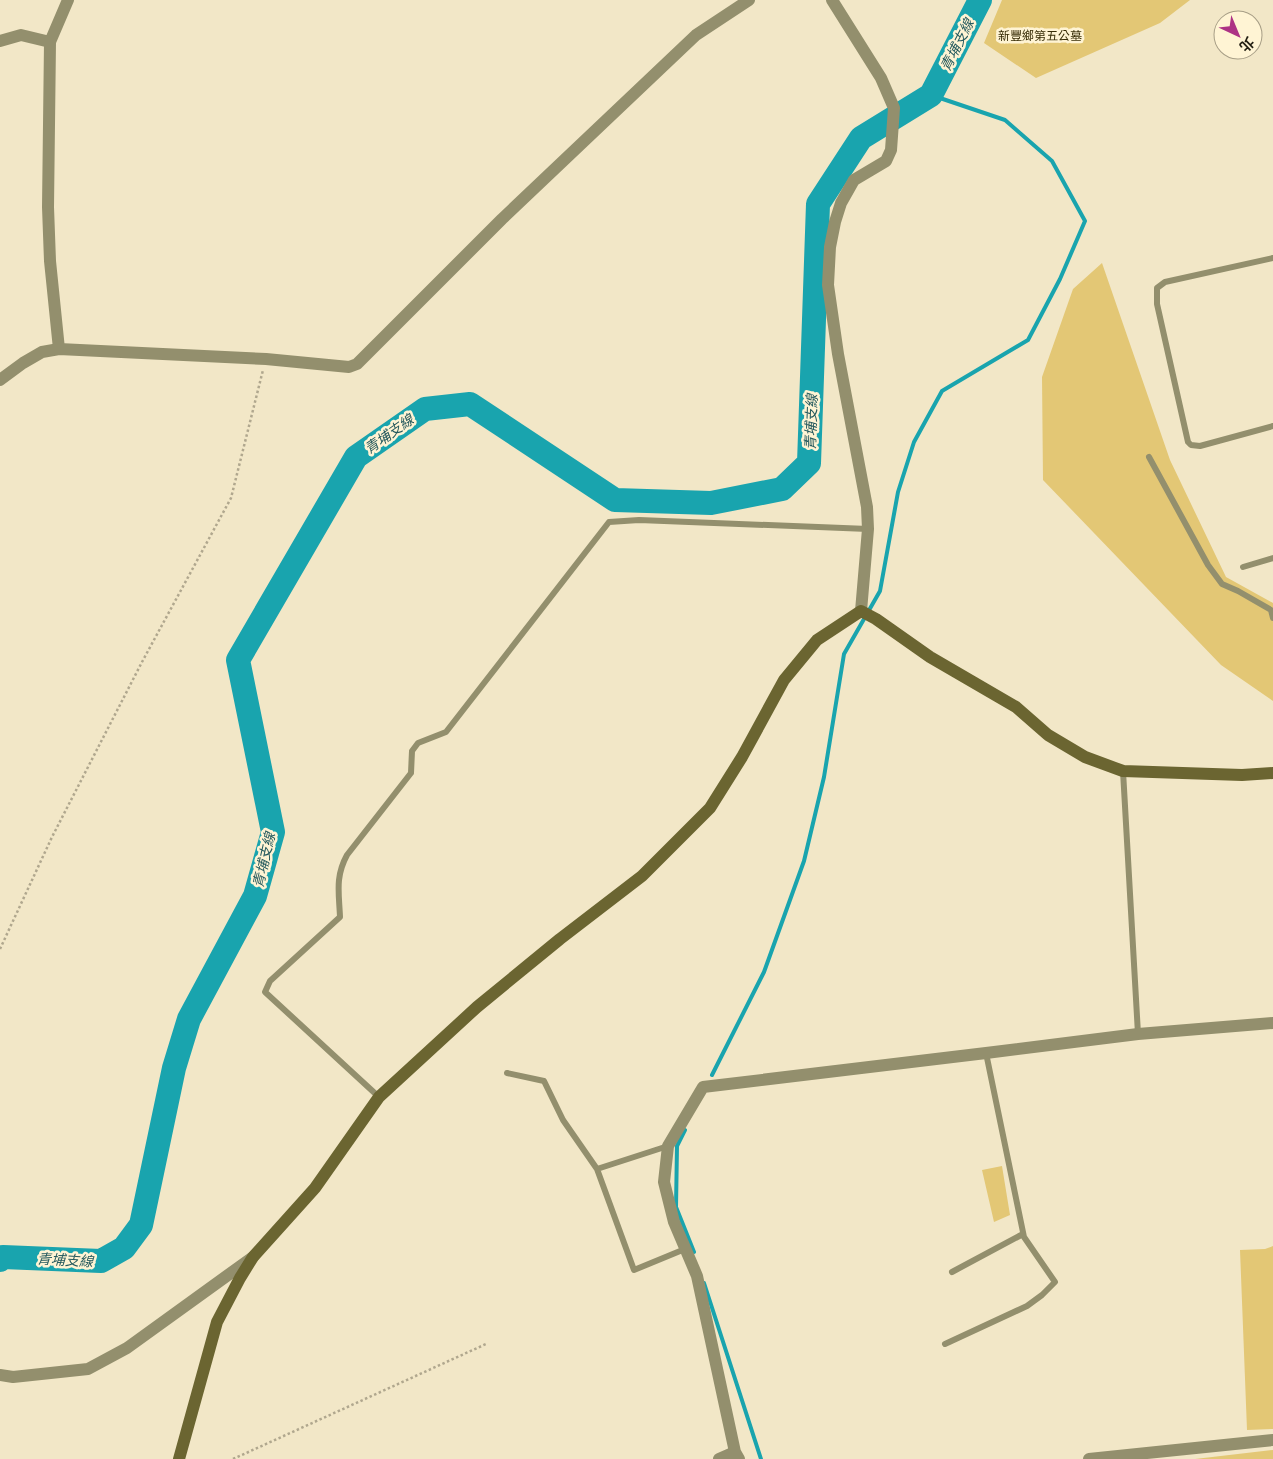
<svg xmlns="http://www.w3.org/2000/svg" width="1273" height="1459" viewBox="0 0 1273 1459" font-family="'Public Sans','Noto Sans TC',sans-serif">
<rect width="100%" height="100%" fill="#f2e7c7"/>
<path fill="#e3c775" d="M1002,0H1190L1160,23L1036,78L984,43Z
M1102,263L1170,460L1226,577L1273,603V701L1221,665L1043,480L1042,377L1073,289Z
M1002,1166L1010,1215L994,1222L982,1170Z
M1273,1246V1429L1247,1430L1240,1250L1265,1249Z
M1273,1450V1459H1195Z"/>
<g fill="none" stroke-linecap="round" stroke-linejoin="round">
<path stroke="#19a4ae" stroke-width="4" d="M712,1075L764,972L804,861L824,777L844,654L880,591L898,492L914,442L942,391L1028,340L1060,279L1085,221L1052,161L1005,120L931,95
M685,1130L677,1146L676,1207L694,1252
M704,1283L761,1459"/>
<path stroke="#19a4ae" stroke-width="24" d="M0,1260L3,1257L101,1261L124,1248L141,1225L174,1068L189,1019L255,896L273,832L238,660L356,457L425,409L470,404L615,500L711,503L782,489L809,463L818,204L861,138L931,95L980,0"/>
<path stroke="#b0a78e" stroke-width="2.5" stroke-dasharray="2.5 2.5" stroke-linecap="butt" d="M0,949L52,837L142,662L231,498L263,370
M233,1459L486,1344"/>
<path stroke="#938f6d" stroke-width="6" d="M1273,258L1165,282L1157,288V304L1188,442L1191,445L1200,446L1273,426
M1149,457L1208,565L1222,584L1238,591L1271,610L1273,618
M1243,567L1273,558
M1123,771L1138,1034
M507,1073L544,1081L563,1120L597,1169L634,1270L685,1249
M379,1097L265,992L270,981L340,917C339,893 335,877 347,855L411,773L412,751L418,743L446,732L609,522L639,520L868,529
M597,1169L668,1146
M952,1272L1023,1234
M945,1344L1027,1306L1042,1295L1055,1282L1024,1237L986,1053"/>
<path stroke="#938f6d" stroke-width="12" d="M832,0L881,78L894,108L891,150L886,161L854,180L841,203L835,222L830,247L828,285L838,354L867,507L868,529L861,611
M0,41L21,35L50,42
M59,349L50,261L48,207L50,42L68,0
M0,380L23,363L42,352L59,349L266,359L349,367L357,364L502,219L696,35L749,0
M0,1375L13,1377L88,1369L127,1348L253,1257
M719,1459L735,1452
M739,1459L735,1452L697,1276L674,1222L664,1182L668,1146L703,1087L986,1053L1138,1034L1273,1023
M1089,1459L1273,1440"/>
<path stroke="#6b6531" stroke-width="12" d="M179,1459L217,1322L240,1278L253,1257L315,1188L379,1097L477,1007L560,939L642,876L710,808L742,757L784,680L817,640L861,611L876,619L930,657L1016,707L1048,735L1085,757L1123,771L1242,775L1273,773"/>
</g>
<g text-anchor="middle" stroke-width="5" stroke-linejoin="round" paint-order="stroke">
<g font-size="12" fill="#372c06" stroke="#fff4d4">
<text x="1040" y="40">新豐鄉第五公墓</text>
</g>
<g font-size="14" font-style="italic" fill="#265a5e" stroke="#fff4d4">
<text transform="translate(957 45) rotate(-63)" y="5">青埔支線</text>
<text transform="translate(811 422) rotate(-88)" y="5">青埔支線</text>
<text transform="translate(389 434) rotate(-35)" y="5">青埔支線</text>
<text transform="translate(264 860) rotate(-77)" y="5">青埔支線</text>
<text transform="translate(65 1260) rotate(3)" y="5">青埔支線</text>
</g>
</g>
<g transform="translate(1238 35) rotate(136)"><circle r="24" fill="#fff4d4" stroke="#a79e86"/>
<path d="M0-4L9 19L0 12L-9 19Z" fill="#ad3285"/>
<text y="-8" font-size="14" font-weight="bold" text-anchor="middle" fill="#221e12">北</text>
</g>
</svg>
